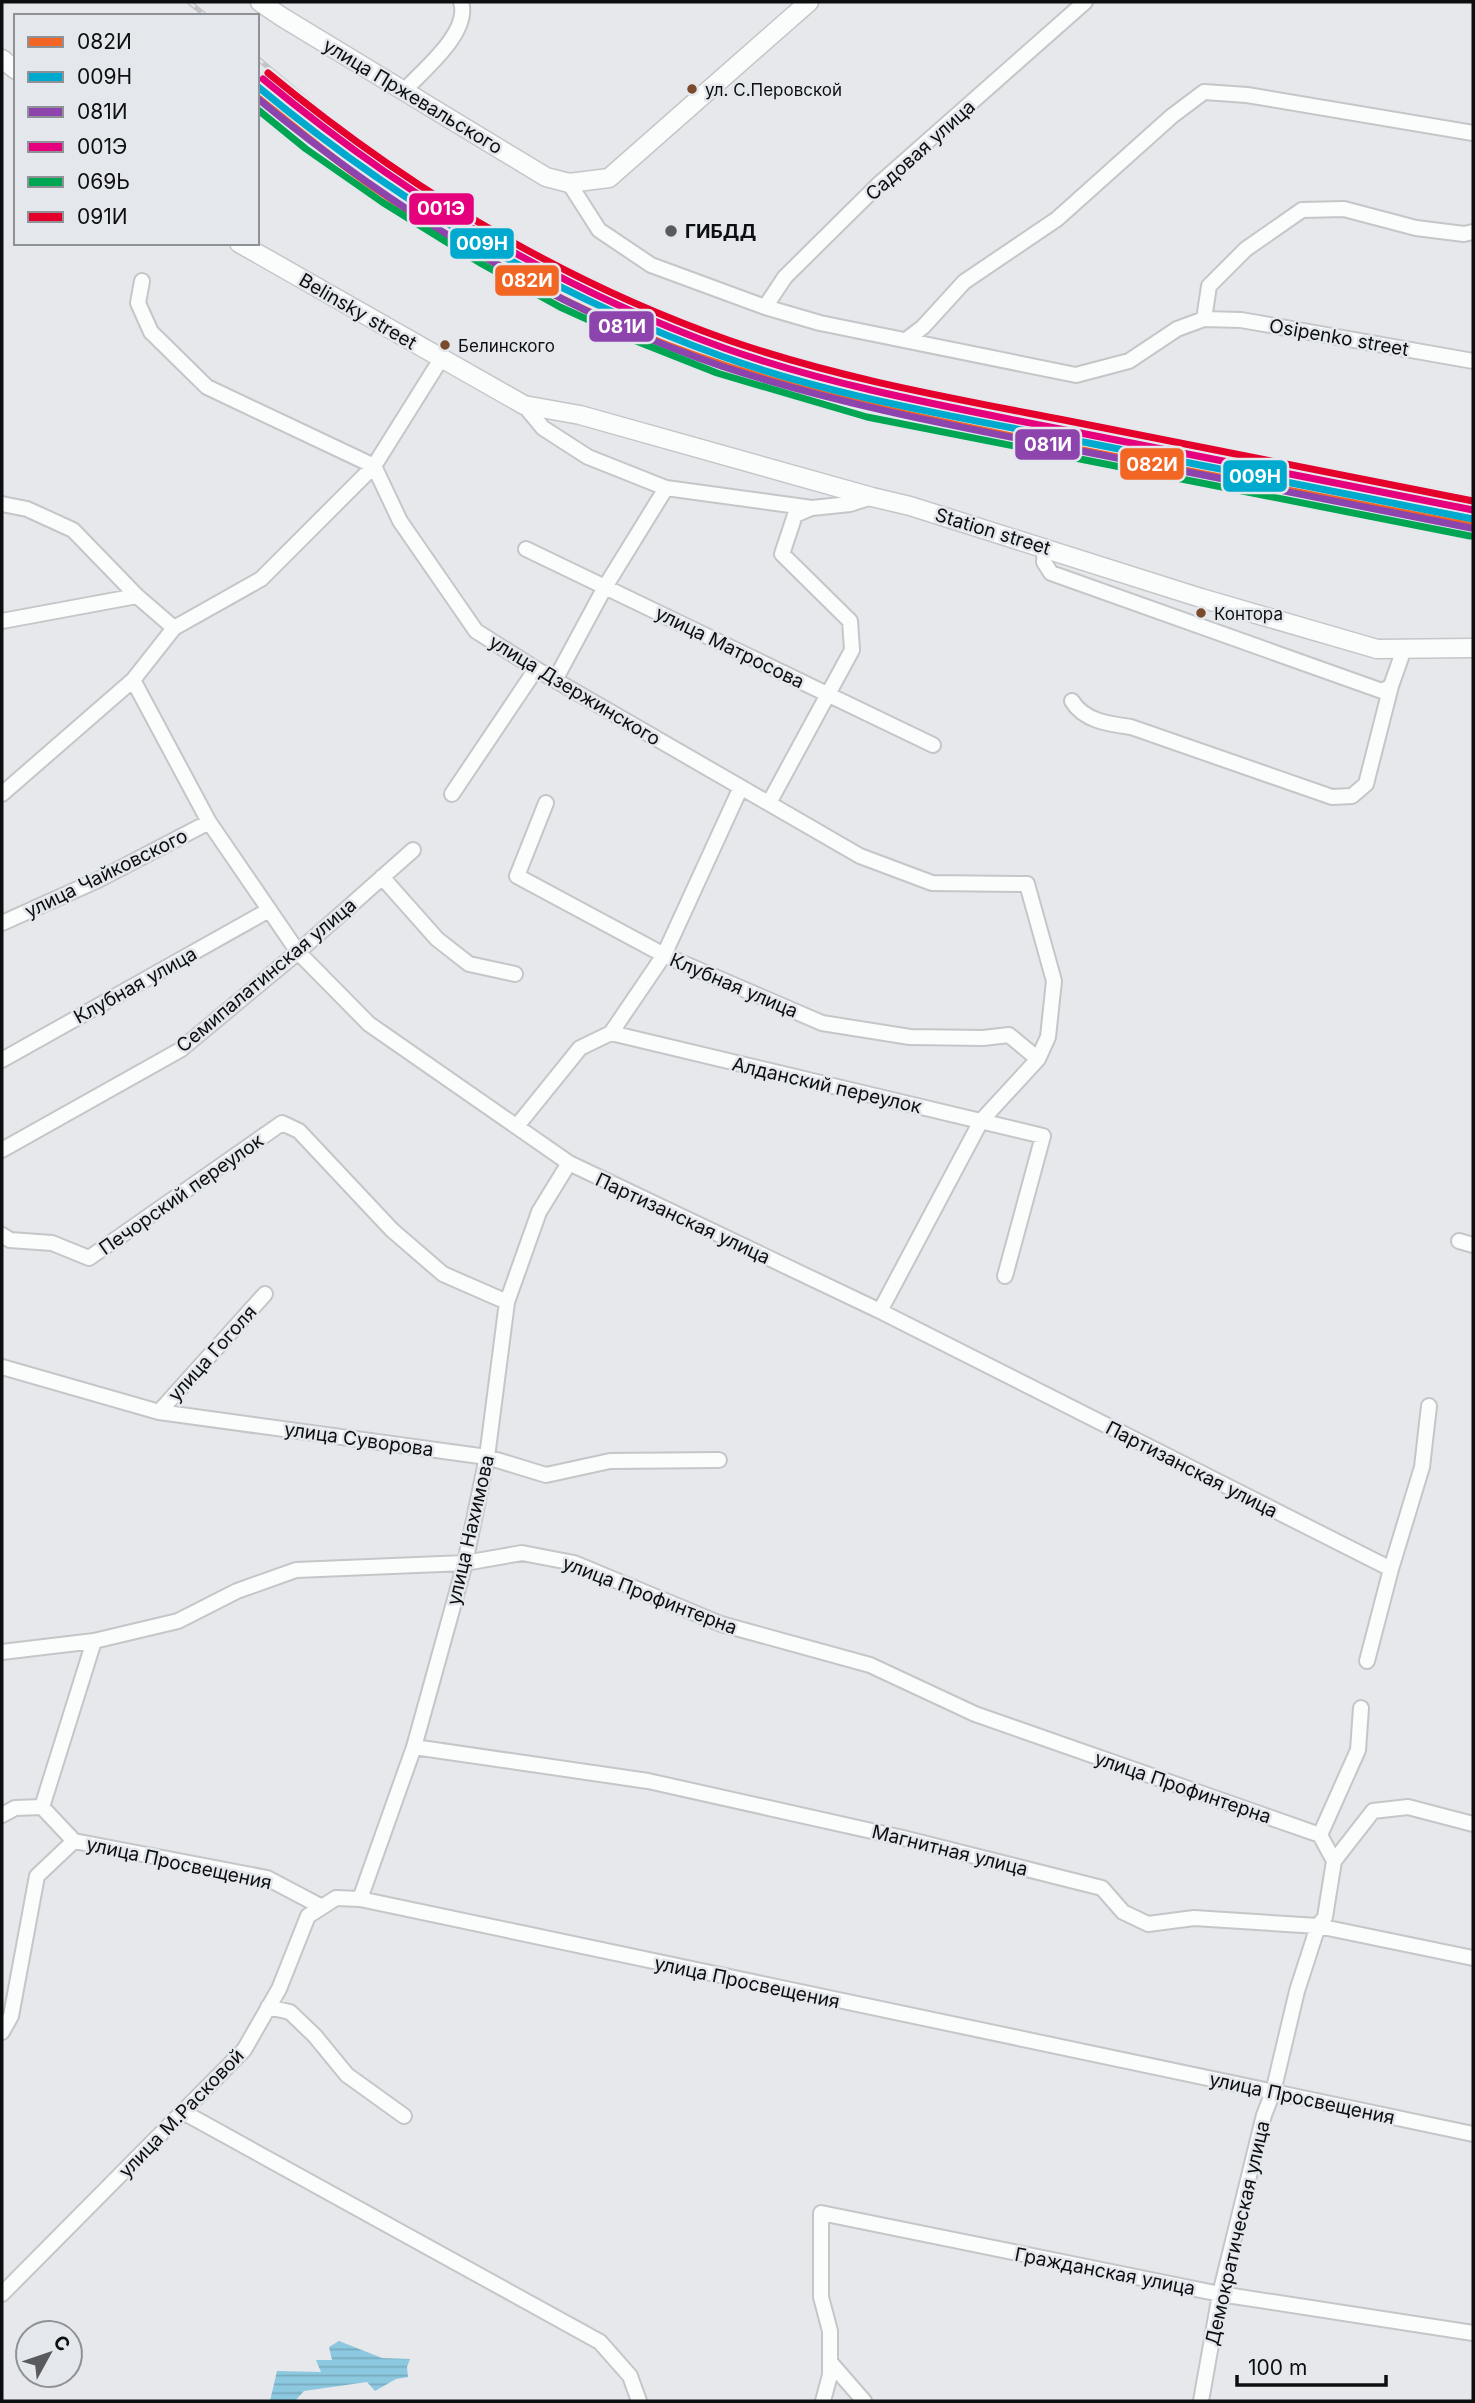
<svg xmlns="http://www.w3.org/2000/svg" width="1475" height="2403" viewBox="0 0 1475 2403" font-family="Inter,sans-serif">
<defs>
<pattern id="water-rules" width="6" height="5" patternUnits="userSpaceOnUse" patternTransform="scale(1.75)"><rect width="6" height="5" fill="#8cc8df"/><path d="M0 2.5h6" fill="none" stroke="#78abbe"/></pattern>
</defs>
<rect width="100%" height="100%" fill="#e6e8eb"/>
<path fill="url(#water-rules)" d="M339,2341L382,2358L410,2359L407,2367L408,2377L396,2379L375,2391L367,2382L304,2391L295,2401H270L277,2371L321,2372L316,2360H332L329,2347Z"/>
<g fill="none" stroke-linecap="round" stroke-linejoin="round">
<g stroke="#c4c6c8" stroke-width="18">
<path id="minor" d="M404,91C423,70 471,32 461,2
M569,183L599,230L651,265L765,307L820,323L1076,375L1129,361L1177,329L1204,319L1241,320L1473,361
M142,281L138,303L151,332L207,387L374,466L400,521L476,631L536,669L860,856L932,883L1027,884L1054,981L1048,1037L1038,1059L981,1121L880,1311
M765,307L785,277L879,184L1085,2
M1204,319L1209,286L1246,249L1302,210L1344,209L1416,228L1464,234L1473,232
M906,340L923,327L964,282L1057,219L1172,116L1204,92L1247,95L1473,133
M524,405L543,428L588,457L666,488L812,508L850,504L872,497
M2,504L27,509L73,530L137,596L174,628
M1045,547L1044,562L1051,573L1382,691L1391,686L1404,649
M526,549L933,745
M2,621L137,596
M133,680L209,822L298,952L369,1024L569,1163L880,1311L1391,1569
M555,680L605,587L666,488
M1072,701C1084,721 1109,724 1131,727L1332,797L1352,796L1366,784L1391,686
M2,794L133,680L174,628L261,579L374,466L441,359
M452,794L536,669
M546,803L517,876L664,955L822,1023L910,1037L983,1038L1009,1035L1038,1059
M769,803L852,650L850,621L782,554L795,515L811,508
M382,877L437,939L469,964L515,974
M2,923L98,880L209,822
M611,1033L1043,1136L1005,1276
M2,1060L269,910
M517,1126L580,1048L611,1033L664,955L741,787
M2,1150L180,1050L298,952L413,850
M2,1235L10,1240L52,1243L89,1258L282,1123L299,1131L392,1230L443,1274L507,1302
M1459,1241L1473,1245
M2,1367L159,1412L487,1457L546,1475L610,1461L719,1460
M159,1412L265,1294
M94,1641L42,1807L74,1841L267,1878L322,1907
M2,1652L94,1641L178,1621L237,1591L296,1570L465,1563L522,1553L574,1563L721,1624L870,1665L975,1714L1320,1835
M1367,1661L1391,1569L1422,1467L1429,1406
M414,1747L648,1781L903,1838L1102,1888L1123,1912L1148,1924L1194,1918L1318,1926L1473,1958
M2,1815L15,1808L42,1807
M1334,1861L1373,1811L1408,1807L1473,1824
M360,1899L414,1747L465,1563L487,1457L507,1302L539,1212L569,1163
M268,2007L290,2012L315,2036L347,2075L404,2116
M2,2032L11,2016L37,1876L74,1841
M183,2112L600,2342L630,2376L639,2401
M2,2294L244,2050L279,1989L308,1916L336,1898L360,1899L1473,2134
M830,2362L864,2401
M823,2401L830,2375V2331L821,2297V2213L1220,2294L1473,2333
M1201,2401L1220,2294L1264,2115L1273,2092L1297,1991L1318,1926L1325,1917L1334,1861L1320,1835L1358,1750L1361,1708"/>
</g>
<g stroke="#c4c6c8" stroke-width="21">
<path id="major" d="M260,2L282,17L546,177L569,183L609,178L809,2
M2,59L16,70
M239,243L524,405L580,415L872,497L910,506L1201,598L1377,649L1473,648"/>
</g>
<use href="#minor" stroke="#fbfcfc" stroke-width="14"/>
<use href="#major" stroke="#fbfcfc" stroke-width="18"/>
<g stroke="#c3c3c4" stroke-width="5">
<path id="rail" d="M189,2L206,16
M257,58C296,90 334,124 375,154C495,238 637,308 776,355C872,388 973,406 1072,426C1205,454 1339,481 1473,509"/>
</g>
<use href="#rail" stroke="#e4e8ed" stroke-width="2.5" stroke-dasharray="8" stroke-linecap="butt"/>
<g stroke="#e4e8ed" stroke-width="12">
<path id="rail-1" d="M257,97C295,127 332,158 371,186C454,243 543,293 635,332C773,390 920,418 1067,447C1202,474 1337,500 1473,526"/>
</g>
<g stroke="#e4e8ed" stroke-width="12">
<path id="rail-2" d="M257,86C395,201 552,295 721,356C829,395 942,414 1053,436C1193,464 1333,491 1473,519"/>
</g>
<g stroke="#e4e8ed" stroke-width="12">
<path id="rail-3" d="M257,98C392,210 554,309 721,366C833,403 949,425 1066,448C1201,474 1336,501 1471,528"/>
</g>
<g stroke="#e4e8ed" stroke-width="12">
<path id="rail-4" d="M263,79C400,193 556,288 724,348C832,386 944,406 1055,428C1195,455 1334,483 1473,510"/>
</g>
<g stroke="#e4e8ed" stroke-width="12">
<path id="rail-5" d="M257,109L306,149L382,202L482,264L560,307L631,339L717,373L867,417L1470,536"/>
</g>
<g stroke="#e4e8ed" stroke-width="12">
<path id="rail-6" d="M268,73C405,186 560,281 728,340C837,378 951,398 1064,420C1200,447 1337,474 1473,501"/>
</g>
<use href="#rail-1" stroke="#f26522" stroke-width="7"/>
<use href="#rail-2" stroke="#00a9ce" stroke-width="7"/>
<use href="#rail-3" stroke="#8e44ad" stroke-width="7"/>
<use href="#rail-4" stroke="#e5007d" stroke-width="7"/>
<use href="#rail-5" stroke="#00a651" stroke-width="7"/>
<use href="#rail-6" stroke="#e4002b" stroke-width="7"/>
</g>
<g fill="#7a4b2a" stroke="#e4e8ed" stroke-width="2.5">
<circle cx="692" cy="89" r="6"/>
<circle cx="445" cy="345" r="6"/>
<circle cx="1201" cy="613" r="6"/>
</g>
<circle fill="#595a5d" stroke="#e4e8ed" stroke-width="2.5" cx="671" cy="231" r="7"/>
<g text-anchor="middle" stroke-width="5" stroke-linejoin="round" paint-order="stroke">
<g font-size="17" fill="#0d0e10" stroke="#e4e8ed" text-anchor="start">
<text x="705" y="96">ул. С.Перовской</text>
<text x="458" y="352">Белинского</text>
<text x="1214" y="620">Контора</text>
</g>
<g font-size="19" fill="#0d0e10" stroke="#e4e8ed">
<text transform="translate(413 96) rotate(31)" y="7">улица Пржевальского</text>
<text transform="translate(920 150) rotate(-42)" y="7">Садовая улица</text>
<text transform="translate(358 311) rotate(30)" y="7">Belinsky street</text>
<text transform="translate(1339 337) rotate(10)" y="7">Osipenko street</text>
<text transform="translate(993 531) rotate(17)" y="7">Station street</text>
<text transform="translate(730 647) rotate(26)" y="7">улица Матросова</text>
<text transform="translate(575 690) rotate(31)" y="7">улица Дзержинского</text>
<text transform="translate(106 873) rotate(-26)" y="7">улица Чайковского</text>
<text transform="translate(266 975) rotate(-40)" y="7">Семипалатинская улица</text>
<text transform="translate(135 985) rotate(-29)" y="7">Клубная улица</text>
<text transform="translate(734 985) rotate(23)" y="7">Клубная улица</text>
<text transform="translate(827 1085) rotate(13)" y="7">Алданский переулок</text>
<text transform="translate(181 1194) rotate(-35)" y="7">Печорский переулок</text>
<text transform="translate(683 1218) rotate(25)" y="7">Партизанская улица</text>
<text transform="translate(212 1353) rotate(-48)" y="7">улица Гоголя</text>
<text transform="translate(359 1439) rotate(8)" y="7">улица Суворова</text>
<text transform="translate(1192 1469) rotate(27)" y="7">Партизанская улица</text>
<text transform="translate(470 1530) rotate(-77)" y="7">улица Нахимова</text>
<text transform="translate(650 1595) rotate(21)" y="7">улица Профинтерна</text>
<text transform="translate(1183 1787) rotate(19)" y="7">улица Профинтерна</text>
<text transform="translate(950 1850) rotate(14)" y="7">Магнитная улица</text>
<text transform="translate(179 1863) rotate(12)" y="7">улица Просвещения</text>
<text transform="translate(747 1982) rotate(12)" y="7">улица Просвещения</text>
<text transform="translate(1302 2098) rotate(12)" y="7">улица Просвещения</text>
<text transform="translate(181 2113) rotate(-46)" y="7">улица М.Расковой</text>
<text transform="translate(1237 2233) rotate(-77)" y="7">Демократическая улица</text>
<text transform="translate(1105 2271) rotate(11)" y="7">Гражданская улица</text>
</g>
<g font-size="19" font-weight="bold" fill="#0d0e10" stroke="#e4e8ed" text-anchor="start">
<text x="685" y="238">ГИБДД</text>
</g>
</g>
<g stroke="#e4e8ed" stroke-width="2.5">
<rect x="408" y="192" width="67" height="34" rx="7" fill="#e5007d"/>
<rect x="449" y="227" width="66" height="33" rx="7" fill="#00a9ce"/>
<rect x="494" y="264" width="66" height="33" rx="7" fill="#f26522"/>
<rect x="588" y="310" width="67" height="33" rx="7" fill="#8e44ad"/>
<rect x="1014" y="428" width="67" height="33" rx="7" fill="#8e44ad"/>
<rect x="1119" y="447" width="66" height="34" rx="7" fill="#f26522"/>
<rect x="1222" y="459" width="66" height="34" rx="7" fill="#00a9ce"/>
</g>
<g font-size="19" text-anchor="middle" font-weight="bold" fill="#fff">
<text x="441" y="215">001Э</text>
<text x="482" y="250">009Н</text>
<text x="527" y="287">082И</text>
<text x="622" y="333">081И</text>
<text x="1048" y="451">081И</text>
<text x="1152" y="471">082И</text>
<text x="1255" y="483">009Н</text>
</g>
<rect width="1475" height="2403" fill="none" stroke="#0d0e10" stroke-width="7"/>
<rect x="14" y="14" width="245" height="231" fill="#e4e8ed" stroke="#8e9195" stroke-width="2"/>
<rect x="28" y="37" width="35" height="10" fill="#f26522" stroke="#8e9195" stroke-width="2"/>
<text x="77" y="49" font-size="21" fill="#0d0e10">082И</text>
<rect x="28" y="72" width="35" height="10" fill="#00a9ce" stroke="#8e9195" stroke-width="2"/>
<text x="77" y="84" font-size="21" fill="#0d0e10">009Н</text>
<rect x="28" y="107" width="35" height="10" fill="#8e44ad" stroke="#8e9195" stroke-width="2"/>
<text x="77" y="119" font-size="21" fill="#0d0e10">081И</text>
<rect x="28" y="142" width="35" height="10" fill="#e5007d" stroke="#8e9195" stroke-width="2"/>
<text x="77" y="154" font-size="21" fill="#0d0e10">001Э</text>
<rect x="28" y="177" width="35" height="10" fill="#00a651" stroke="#8e9195" stroke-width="2"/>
<text x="77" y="189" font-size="21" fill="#0d0e10">069Ь</text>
<rect x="28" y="212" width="35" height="10" fill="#e4002b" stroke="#8e9195" stroke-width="2"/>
<text x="77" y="224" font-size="21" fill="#0d0e10">091И</text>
<g transform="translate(49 2354) rotate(50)"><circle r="33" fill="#e4e8ed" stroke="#8e9195" stroke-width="2"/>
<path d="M0-5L12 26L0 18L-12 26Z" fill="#595a5d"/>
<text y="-10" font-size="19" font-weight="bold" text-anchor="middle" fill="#0d0e10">С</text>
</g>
<path d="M1237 2375v10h149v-10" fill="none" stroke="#0d0e10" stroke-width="3.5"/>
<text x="1248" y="2375" font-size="21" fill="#0d0e10" stroke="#e4e8ed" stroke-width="5" paint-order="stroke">100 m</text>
</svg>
